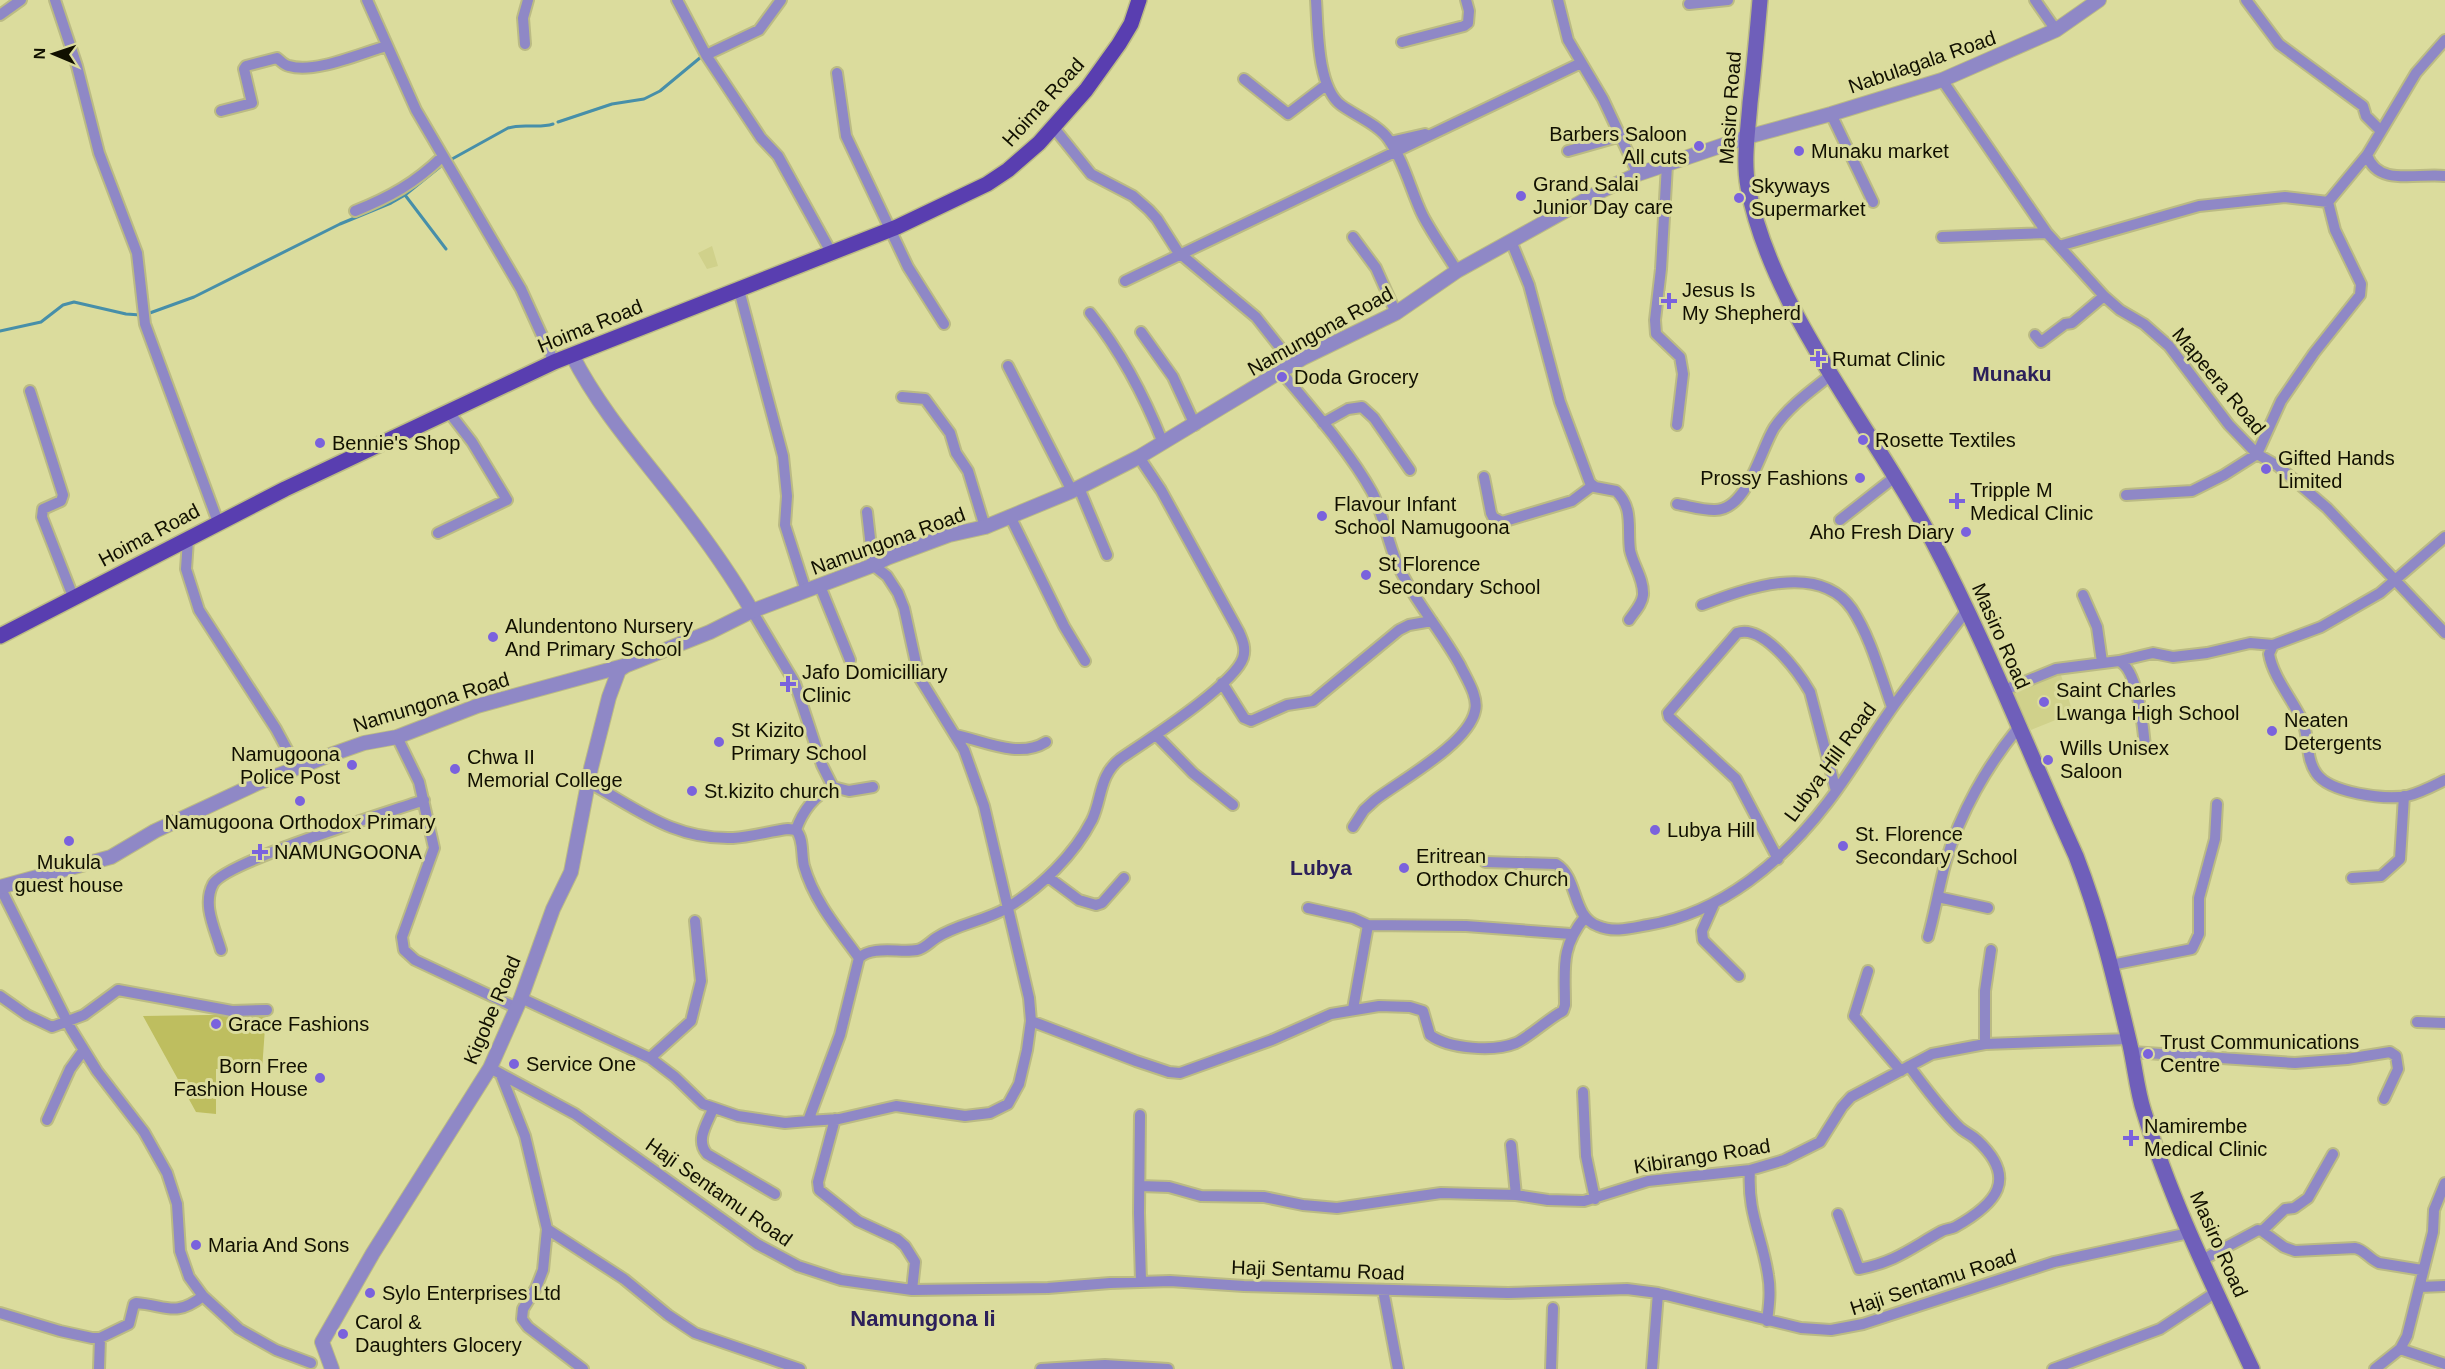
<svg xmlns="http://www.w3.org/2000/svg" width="2445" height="1369" viewBox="0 0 2445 1369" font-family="Arial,sans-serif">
<rect width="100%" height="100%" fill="#dbdc9d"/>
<path fill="#d0d18b" d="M712,246L718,266L707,269L698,253Z
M2060,672L2073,713L2031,730L2012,692Z"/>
<path fill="#bebe5f" d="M266,1014L262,1070L216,1069V1114L196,1112L143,1016Z"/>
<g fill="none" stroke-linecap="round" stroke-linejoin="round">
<path stroke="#478fa9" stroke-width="3" d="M558,122L612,104L644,99L660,91L701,57
M452,159L508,128C523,123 538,129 553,124
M405,195L446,249
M147,314L194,297L340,224L391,203L405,195L441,166
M0,331L41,322L63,305L74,302L126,314L141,315"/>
<g stroke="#bbbb84" stroke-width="14">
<path id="minor" d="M55,0L77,66L99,153L137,253L145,324L218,522
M367,0L416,110L521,289L554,362
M677,0L706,55
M781,0L759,30L706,55L761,138L778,156L831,252
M1316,0C1318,29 1317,87 1341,105C1356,116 1379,125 1389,140C1405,163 1411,192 1423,216C1433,235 1446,253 1457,271
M1558,0L1568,40L1603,99L1638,174
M2035,0L2056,30
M2246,0L2279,44L2363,106L2366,116L2381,131
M1689,4L1728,0
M0,15L21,0
M1402,42L1464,26L1468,23L1469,11L1466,0
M525,44L523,18L528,0
M837,73L846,136L908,267L944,324
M1244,79L1288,114L1326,85
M1942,80L2047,233L2104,296L2120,310L2144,324L2169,346L2229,425L2257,454L2278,466L2327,508L2445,633
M221,111L252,103L244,69L246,66L277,58C281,61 284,65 289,66C315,74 361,53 387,46
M1831,114L1873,202
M1054,128L1091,174L1133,196L1149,210L1157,219L1178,252L1256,317L1294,365
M1390,142L1425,134
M1568,151L1621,136
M2367,155C2378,188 2420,172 2445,176
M1667,165L1661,269L1655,320L1656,334L1680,357L1683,374L1677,425
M355,211C390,197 415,183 442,157
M1353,237L1376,268L1396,313
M1942,237L2047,233
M1511,241L1529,285L1560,402L1590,483L1595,487L1616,491C1634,508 1627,528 1630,550C1633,565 1644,579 1643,595C1642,605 1634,612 1629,620
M2059,246L2199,206L2285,197L2328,202L2367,155L2416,73L2445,40
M1125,281L1581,63
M739,290L783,456L787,496L785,525L806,591
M1090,313C1122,353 1144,395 1163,443
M1141,332L1173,377L1195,425
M2035,335L2041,342L2065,324L2072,323L2104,296
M1008,366L1072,491
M1282,373C1311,408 1350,452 1372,492C1383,513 1387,539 1396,561C1412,598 1440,629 1460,665C1466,678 1479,697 1475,711C1468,744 1401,780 1375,800L1364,810L1353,827
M30,391L63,495L61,501L43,509L42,517L74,599
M902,397L925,399L950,433L956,453L968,471L985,527
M1323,423L1348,409L1362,407L1374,418L1410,470
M1484,477L1491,513L1493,517L1502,522L1572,501L1592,486
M1079,488L1107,555
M2126,495L2192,491L2224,475L2257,454L2281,401L2314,353L2360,295L2361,284L2335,230L2328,202
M1677,504C1689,506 1702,510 1714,510C1747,511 1760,451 1774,428C1789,406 1812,390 1832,374
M1010,516L1064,626L1085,661
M1840,520L1896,476
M438,533L507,500L472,442L448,411
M2445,537L2380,593L2321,627L2273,645L2269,654C2273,677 2292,699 2302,720C2310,737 2305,757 2316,773C2329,793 2385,800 2407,796C2420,793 2433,786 2445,780
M188,540L186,569L199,610L276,729L297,768
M820,586L850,660
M2083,595L2097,627L2102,662
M1702,605C1744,589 1819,561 1852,609C1871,638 1880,674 1892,707
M752,611L795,683L822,765L833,787L849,791L873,787
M2119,661L2153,653L2173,657L2207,653L2250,643L2273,645
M1222,683L1244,718L1251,721L1287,705L1313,701L1399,630L1409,625L1432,621
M2002,691L2056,669L2119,661C2138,670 2143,726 2145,746
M956,735C984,741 1019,759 1046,742
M1156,735L1193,773L1233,805
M397,737L419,782L434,848L402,937L404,950L415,960L517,1008
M588,782C638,809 673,840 733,838C752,837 770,831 788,829L796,830C804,839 801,854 804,866C814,901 838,929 859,958
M796,830C802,812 815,794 833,787
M1778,859L1736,779L1669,717L1668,713L1737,633C1763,623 1799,673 1810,692L1836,791
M1485,862L1556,864C1579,878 1571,916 1598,926C1614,933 1631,928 1648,925C1722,913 1783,861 1828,802C1851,772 1870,739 1892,708C1916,675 1942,643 1967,610
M1048,877L1079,900L1096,905L1102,903L1124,878
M2352,878L2381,876L2400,859L2404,796
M0,887L71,1029L97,1071L144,1132L167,1173L177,1204L180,1251L189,1277L203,1296L239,1329L276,1350L311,1363
M1938,897L1988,908
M1714,904L1702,931L1703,940L1739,976
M1308,908L1353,918L1368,925L1466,926L1571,934
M1928,937C1935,912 1939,886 1946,861C1960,813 1987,766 2018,728
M221,950C215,929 202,905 213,884C226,861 390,812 424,800
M2111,965L2192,949L2199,934V898L2215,839L2217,804
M1868,971L1854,1016L1901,1071
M0,996L27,1015L52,1027L84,1015L118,990L232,1011L267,1010
M521,998L650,1058L675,1077L703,1104L738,1116L785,1123L808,1121L839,1119L896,1106L965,1116L990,1113L1008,1104L1019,1084L1027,1050L1031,1021L1029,998L984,806L964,750L919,677L904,608L898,593L887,576L873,565L867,512
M1353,1009L1368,925
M1031,1021L1136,1061L1169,1072L1180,1073L1272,1040L1331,1014L1379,1006L1410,1007L1423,1011L1430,1035C1449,1049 1494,1052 1516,1043C1529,1037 1548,1019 1563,1011L1565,1005C1565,968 1560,948 1585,917
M2417,1022L2445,1023
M1985,1044V991L1991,950
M2132,1052L2295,1063L2347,1059L2390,1052L2396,1056L2398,1069L2384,1099
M650,1058L691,1021L701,981L695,921
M490,1068L575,1114L757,1244L798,1266L841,1280L912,1290L1048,1288L1110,1283L1170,1281L1244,1286L1508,1293L1627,1289L1658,1293L1801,1328L1831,1330L1863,1324L2054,1262L2189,1233
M501,1075L525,1136L547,1229L543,1270L536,1288L523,1309L522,1319L528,1327L583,1369
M1583,1092L1586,1156L1595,1199
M713,1109C707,1124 695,1140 707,1154L775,1194
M1140,1115L1139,1213L1141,1281
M835,1119L818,1182L819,1190L858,1221L897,1239L905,1246L915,1262L912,1290
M47,1120L70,1069L83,1051
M808,1121L840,1035L859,958C872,945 900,953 917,950C924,949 930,942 936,938C957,924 985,921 1007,908C1041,887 1074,855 1092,820C1102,799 1099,775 1120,759C1146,741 1234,685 1243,658C1246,649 1243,641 1239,632L1161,490L1139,457
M1511,1145L1516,1195
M1750,1170C1747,1213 1762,1235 1768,1275C1771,1291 1769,1306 1767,1321
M1140,1186L1169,1187L1201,1196L1264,1197L1303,1205L1337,1208L1441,1193L1516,1195L1548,1200L1584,1201L1648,1181L1750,1170L1784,1160L1820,1142L1842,1107L1851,1097L1932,1054L1985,1044L2129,1039
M1838,1214L1859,1269C1896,1262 1911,1248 1942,1231C1946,1229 1951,1229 1955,1227C1996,1204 2019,1179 1977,1140C1972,1135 1964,1132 1959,1127C1940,1108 1925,1087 1909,1066
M547,1229L624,1279L668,1315L695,1333L800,1369
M2262,1231L2285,1209L2294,1208L2308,1198L2333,1154
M2202,1260L2258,1230L2262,1231L2284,1247L2295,1251L2355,1248C2365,1250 2369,1259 2379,1263L2422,1270
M2420,1287L2445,1286
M1383,1290L1398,1369
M0,1313L60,1331L92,1338H100L129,1324L134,1304L136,1303C166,1305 175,1318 203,1296
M2400,1349L2445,1364
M99,1369L100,1338
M1041,1369L1105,1365L1168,1369
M1551,1369L1553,1308
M1652,1369L1658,1293
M2053,1369L2160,1329L2216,1292
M2375,1369L2400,1349L2407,1336L2433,1232L2434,1210L2445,1183"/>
</g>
<g stroke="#bbbb84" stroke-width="16">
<path id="tertiary" d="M572,355C599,408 637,451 673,497C702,534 729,571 752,611
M0,887L111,857L155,831L258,783L330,755L364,743L397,737L477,706L627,665L710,632L752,611L871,566L887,558L949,535L985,527L1072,491L1139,457L1303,358L1396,313L1457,271L1601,191L1638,174L1747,137L1831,114L1942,80L2056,30L2099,0
M332,1369L322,1342L373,1253L490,1068L521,998L553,909L571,872L591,768L609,697L619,670L625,666"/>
</g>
<g stroke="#bbbb84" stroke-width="18">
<path id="secondary" d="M1760,0C1757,34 1754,69 1750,103C1748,131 1743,160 1748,187C1771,310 1874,430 1932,540C1986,642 2028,751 2076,856C2100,918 2115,981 2130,1045C2135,1067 2137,1091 2144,1112C2171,1201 2213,1285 2252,1369"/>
</g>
<g stroke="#bbbb84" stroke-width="18">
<path id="primary" d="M0,636L285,489L554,362L897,227L987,184L1008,170L1039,143L1086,90L1119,44L1131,24L1139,0"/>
</g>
<use href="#minor" stroke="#8f88c6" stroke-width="10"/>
<use href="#tertiary" stroke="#8f88c6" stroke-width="14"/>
<use href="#secondary" stroke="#6f5fba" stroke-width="15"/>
<use href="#primary" stroke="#593eb0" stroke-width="15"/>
</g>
<g fill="#7a62dd" stroke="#dbdc9d" stroke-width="2">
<circle cx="1699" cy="146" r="6"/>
<circle cx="1799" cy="151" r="6"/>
<circle cx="1521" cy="196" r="6"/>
<circle cx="1739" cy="198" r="6"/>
<path d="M1666 292h6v6h6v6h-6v6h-6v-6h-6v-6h6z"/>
<path d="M1815 350h6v6h6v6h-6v6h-6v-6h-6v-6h6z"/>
<circle cx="1282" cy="377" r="6"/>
<circle cx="1863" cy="440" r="6"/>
<circle cx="320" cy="443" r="6"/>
<circle cx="2266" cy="469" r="6"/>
<circle cx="1860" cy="478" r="6"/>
<path d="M1954 492h6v6h6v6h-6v6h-6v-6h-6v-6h6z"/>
<circle cx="1322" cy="516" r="6"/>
<circle cx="1966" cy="532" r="6"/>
<circle cx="1366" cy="575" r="6"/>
<circle cx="493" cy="637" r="6"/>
<path d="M785 675h6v6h6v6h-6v6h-6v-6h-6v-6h6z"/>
<circle cx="2044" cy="702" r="6"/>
<circle cx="2272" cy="731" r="6"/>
<circle cx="719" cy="742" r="6"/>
<circle cx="2048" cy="760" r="6"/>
<circle cx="352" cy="765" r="6"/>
<circle cx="455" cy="769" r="6"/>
<circle cx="692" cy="791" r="6"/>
<circle cx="300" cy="801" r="6"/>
<circle cx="1655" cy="830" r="6"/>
<circle cx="69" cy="841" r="6"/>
<circle cx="1843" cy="846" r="6"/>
<path d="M257 843h6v6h6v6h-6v6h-6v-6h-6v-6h6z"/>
<circle cx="1404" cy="868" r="6"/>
<circle cx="216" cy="1024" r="6"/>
<circle cx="2148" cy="1054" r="6"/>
<circle cx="514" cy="1064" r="6"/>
<circle cx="320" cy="1078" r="6"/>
<path d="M2128 1129h6v6h6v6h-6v6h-6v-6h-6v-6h6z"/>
<circle cx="196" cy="1245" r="6"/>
<circle cx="370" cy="1293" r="6"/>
<circle cx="343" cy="1334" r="6"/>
</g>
<g text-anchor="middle" stroke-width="6" stroke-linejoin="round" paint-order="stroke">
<g font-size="20" fill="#111000" stroke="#dbdc9d">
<text transform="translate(1922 62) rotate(-19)" y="7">Nabulagala Road</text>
<text transform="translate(1043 102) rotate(-48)" y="7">Hoima Road</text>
<text transform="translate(1730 108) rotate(-86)" y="7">Masiro Road</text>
<text transform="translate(590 326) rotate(-22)" y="7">Hoima Road</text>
<text transform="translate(1320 331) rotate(-29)" y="7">Namungona Road</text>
<text transform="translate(2219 381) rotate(50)" y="7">Mapeera Road</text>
<text transform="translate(149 535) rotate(-28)" y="7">Hoima Road</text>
<text transform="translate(888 541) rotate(-20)" y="7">Namungona Road</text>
<text transform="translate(2001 636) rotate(66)" y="7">Masiro Road</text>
<text transform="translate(431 702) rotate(-17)" y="7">Namungona Road</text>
<text transform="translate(1830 762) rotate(-54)" y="7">Lubya Hill Road</text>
<text transform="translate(492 1010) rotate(-67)" y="7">Kigobe Road</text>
<text transform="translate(1702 1156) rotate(-9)" y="7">Kibirango Road</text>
<text transform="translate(719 1192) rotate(35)" y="7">Haji Sentamu Road</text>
<text transform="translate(2219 1244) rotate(66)" y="7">Masiro Road</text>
<text transform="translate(1318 1270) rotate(2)" y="7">Haji Sentamu Road</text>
<text transform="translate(1933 1282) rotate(-18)" y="7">Haji Sentamu Road</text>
</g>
<g font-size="20" fill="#111000" stroke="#dbdc9d" text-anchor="start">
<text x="1687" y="141" text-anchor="end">Barbers Saloon<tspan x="1687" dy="23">All cuts</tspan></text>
<text x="1811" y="158">Munaku market</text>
<text x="1533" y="191">Grand Salai<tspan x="1533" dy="23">Junior Day care</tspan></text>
<text x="1751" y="193">Skyways<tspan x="1751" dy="23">Supermarket</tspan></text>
<text x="1682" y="297">Jesus Is<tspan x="1682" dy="23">My Shepherd</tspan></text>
<text x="1832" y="366">Rumat Clinic</text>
<text x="1294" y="384">Doda Grocery</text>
<text x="1875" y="447">Rosette Textiles</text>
<text x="332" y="450">Bennie's Shop</text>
<text x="2278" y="465">Gifted Hands<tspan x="2278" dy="23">Limited</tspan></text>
<text x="1848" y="485" text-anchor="end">Prossy Fashions</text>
<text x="1970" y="497">Tripple M<tspan x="1970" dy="23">Medical Clinic</tspan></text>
<text x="1334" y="511">Flavour Infant<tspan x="1334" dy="23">School Namugoona</tspan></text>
<text x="1954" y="539" text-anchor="end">Aho Fresh Diary</text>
<text x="1378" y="571">St Florence<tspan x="1378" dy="23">Secondary School</tspan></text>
<text x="505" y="633">Alundentono Nursery<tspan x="505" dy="23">And Primary School</tspan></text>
<text x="802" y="679">Jafo Domicilliary<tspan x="802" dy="23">Clinic</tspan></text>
<text x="2056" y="697">Saint Charles<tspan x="2056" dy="23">Lwanga High School</tspan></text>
<text x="2284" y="727">Neaten<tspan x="2284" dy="23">Detergents</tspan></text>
<text x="731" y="737">St Kizito<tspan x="731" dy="23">Primary School</tspan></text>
<text x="2060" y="755">Wills Unisex<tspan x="2060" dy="23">Saloon</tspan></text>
<text x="340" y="761" text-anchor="end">Namugoona<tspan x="340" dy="23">Police Post</tspan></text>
<text x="467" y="764">Chwa II<tspan x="467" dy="23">Memorial College</tspan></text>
<text x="704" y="798">St.kizito church</text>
<text x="300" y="829" text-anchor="middle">Namugoona Orthodox Primary</text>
<text x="1667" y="837">Lubya Hill</text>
<text x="1855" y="841">St. Florence<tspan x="1855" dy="23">Secondary School</tspan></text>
<text x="274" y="859">NAMUNGOONA</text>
<text x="1416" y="863">Eritrean<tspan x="1416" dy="23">Orthodox Church</tspan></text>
<text x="69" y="869" text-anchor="middle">Mukula<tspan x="69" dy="23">guest house</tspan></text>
<text x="228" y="1031">Grace Fashions</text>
<text x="2160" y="1049">Trust Communications<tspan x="2160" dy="23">Centre</tspan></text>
<text x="526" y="1071">Service One</text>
<text x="308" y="1073" text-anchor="end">Born Free<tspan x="308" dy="23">Fashion House</tspan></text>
<text x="2144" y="1133">Namirembe<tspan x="2144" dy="23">Medical Clinic</tspan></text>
<text x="208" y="1252">Maria And Sons</text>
<text x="382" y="1300">Sylo Enterprises Ltd</text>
<text x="355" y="1329">Carol &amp;<tspan x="355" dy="23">Daughters Glocery</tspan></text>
</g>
<g font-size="21" font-weight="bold" fill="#2c205a" stroke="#dbdc9d">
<text x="2012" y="381">Munaku</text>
<text x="1321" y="875">Lubya</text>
</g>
<g font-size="22" font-weight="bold" fill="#2c205a" stroke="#dbdc9d">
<text x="923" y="1326">Namungona Ii</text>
</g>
</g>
<g transform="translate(54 54) rotate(272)" stroke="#dbdc9d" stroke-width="4.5" paint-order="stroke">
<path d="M0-4.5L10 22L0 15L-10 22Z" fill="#111000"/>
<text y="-9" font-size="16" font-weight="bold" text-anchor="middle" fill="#111000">N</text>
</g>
</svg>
